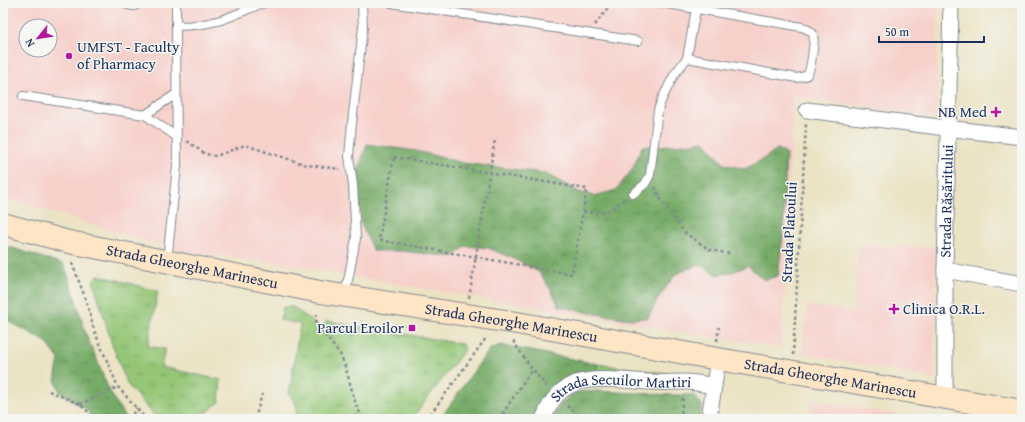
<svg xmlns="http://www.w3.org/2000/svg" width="1025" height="422" viewBox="0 0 1025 422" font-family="'Gentium Book Plus',serif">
<defs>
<pattern id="grass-tufts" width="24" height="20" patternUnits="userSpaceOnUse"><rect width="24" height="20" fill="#94c676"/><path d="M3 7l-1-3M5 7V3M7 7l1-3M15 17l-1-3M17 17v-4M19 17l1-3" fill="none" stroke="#78a164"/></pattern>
<pattern id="forest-crowns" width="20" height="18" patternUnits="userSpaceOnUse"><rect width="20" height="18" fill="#77ab67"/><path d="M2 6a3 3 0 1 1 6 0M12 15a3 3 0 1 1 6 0" fill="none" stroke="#618c58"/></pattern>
</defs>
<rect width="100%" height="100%" fill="#f6f6f2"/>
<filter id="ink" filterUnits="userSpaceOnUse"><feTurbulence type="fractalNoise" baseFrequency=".025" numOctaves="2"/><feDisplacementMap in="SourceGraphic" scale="8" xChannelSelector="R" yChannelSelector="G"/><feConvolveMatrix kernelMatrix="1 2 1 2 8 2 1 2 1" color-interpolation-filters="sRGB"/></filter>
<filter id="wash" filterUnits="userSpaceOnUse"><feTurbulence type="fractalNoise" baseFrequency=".012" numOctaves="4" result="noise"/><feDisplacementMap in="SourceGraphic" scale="16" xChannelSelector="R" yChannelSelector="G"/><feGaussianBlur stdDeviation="0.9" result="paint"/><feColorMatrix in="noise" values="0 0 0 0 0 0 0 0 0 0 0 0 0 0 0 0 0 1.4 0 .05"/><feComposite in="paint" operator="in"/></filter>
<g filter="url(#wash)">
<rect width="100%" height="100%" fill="#ebe3c4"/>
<path fill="#f7d0ca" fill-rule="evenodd" d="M3,3H938L936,118L793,97L781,348L349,276L286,264L181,251L142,240L3,197ZM26,26H50V50H26Z
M858,245L936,248L934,379L851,362L802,354L806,305L853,312Z
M812,400L922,419H809Z"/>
<path fill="url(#grass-tufts)" stroke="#587a6a" d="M98,275L158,291L148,346L165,349L161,367L221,380L219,403L215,405L208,412H202L198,417L188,419H157L127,384L111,341L93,280Z
M283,307H293L316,324L321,330L327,321L462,344L465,349L412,419H296V416L297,406L289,394L300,324L280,320Z
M597,364L677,375L598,370Z"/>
<path fill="url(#forest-crowns)" stroke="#496d62" d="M704,141L724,164L745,169L763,159L777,149L786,153L783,236L778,276L764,280L748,266L732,272L718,275L699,264L676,274L659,297L648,318L630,319L590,313L559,306L551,290L539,272L514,259L488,248L466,246L453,257L403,251H373L361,224L358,171L367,144L416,151L463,163L544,173L579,192L594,196L616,190L632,170L642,146C663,146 683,145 704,141Z
M3,245L63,264C73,286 78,308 85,331C88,341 93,350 97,360C105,381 113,402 128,419H93L87,410L60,392L55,380L59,359L45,341L3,318Z
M501,345L597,364L598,370L579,376L563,381L547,393L540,404L536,419H440L483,358L490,349Z
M597,391L674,395H694L702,405L700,419H554C553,411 568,396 575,393C581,391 591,392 597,391Z"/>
</g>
<g filter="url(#ink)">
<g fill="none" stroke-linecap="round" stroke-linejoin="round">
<g stroke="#838991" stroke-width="10">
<path id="service" d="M176,3V26C190,26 203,25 217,21C233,17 248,8 265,3
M391,3L638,41
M662,3L802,27C806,29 811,30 813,34C815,39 811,71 807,75C804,77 800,77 797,78L687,58
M176,94L145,115L177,137
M23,96L145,115
M633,194L645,184L650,175L658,110L662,99L674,75L687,58L696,9
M167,261L177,166L176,26
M344,295L349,276L356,238L353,185L349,156L352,123L363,27L362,3
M709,416L720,419"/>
</g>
<g stroke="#838991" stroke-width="14">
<path id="pedestrian" d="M128,3L134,4V3"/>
</g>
<g stroke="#838991" stroke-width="17">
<g id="minor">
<path d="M807,110L946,128L1022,137"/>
<path d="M945,270L1022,284"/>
<path id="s1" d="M945,398V270L951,3"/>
<path id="s2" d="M543,419C549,405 555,394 569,386C589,375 627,381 650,382C661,383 673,382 684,382C694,382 704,384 714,386"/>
<path d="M709,419L718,359"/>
</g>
</g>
<g stroke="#838991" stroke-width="24">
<g id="secondary">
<path id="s3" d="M3,224L69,242L320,292L517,323L718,359L1022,411"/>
</g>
</g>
<path stroke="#838991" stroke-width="2.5" stroke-dasharray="3 3" stroke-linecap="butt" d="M595,25L612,3
M187,141L205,154L216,156L245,145L307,165L340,169
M394,157L587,189L572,274L379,240Z
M655,187L661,200L685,233L710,250L732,254
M583,212L600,213L609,210L625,199
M72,263L86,300L94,330L118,387L146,419
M469,298L495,139
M317,314L316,324L340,354L345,366L356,405L363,419
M513,341L532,369L547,387
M717,341L719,327
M793,355L806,124
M49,391L80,404L96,419
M80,404L118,387
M567,406L584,419
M129,419L137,408
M255,419L262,394
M427,419L486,338
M499,419L532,369
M681,419L682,405L683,395"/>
<use href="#service" stroke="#fff" stroke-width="8"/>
<use href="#pedestrian" stroke="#fff" stroke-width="12"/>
<use href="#minor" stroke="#fff" stroke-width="15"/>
<use href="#secondary" stroke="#fde5c5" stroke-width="22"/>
</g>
</g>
<g fill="#b5179e" stroke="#f6f6f2" stroke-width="1.5">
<circle cx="69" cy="56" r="4"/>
<path d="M994 106h4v4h4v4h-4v4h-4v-4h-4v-4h4z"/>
<path d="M892 303h4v4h4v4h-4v4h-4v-4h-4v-4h4z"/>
<rect x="408" y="324" width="8" height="8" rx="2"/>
</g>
<g text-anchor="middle" stroke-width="3" stroke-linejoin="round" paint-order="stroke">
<g font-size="15" fill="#1b2f5e" stroke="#f6f6f2" text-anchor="start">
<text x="77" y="52">UMFST - Faculty<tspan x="77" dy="17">of Pharmacy</tspan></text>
<text x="987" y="117" text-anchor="end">NB Med</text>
<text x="903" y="314">Clinica O.R.L.</text>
<text x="404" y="333" text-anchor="end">Parcul Eroilor</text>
</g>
<g font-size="15" fill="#1b2f5e" stroke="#f6f6f2">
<text dy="5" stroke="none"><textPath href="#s1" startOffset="197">Strada Răsăritului</textPath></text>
<text transform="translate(789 232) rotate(-87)" y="5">Strada Platoului</text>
<text dy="5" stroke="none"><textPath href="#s3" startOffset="194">Strada Gheorghe Marinescu</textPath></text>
<text dy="5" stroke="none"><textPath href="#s3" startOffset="518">Strada Gheorghe Marinescu</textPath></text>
<text dy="5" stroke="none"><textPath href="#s3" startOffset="842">Strada Gheorghe Marinescu</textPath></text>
<text dy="5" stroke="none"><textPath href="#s2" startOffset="94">Strada Secuilor Martiri</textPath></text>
</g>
</g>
<rect width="1025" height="422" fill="none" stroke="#f6f6f2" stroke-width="16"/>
<g transform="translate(38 38) rotate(240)"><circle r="19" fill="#f6f6f2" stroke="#9ea6b7"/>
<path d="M0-3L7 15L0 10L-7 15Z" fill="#b5179e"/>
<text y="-6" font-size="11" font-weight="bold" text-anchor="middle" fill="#1b2f5e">N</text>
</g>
<path d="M879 36v6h105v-6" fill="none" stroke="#1b2f5e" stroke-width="2"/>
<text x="885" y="36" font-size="12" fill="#1b2f5e" stroke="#f6f6f2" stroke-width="3" paint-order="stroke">50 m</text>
</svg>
